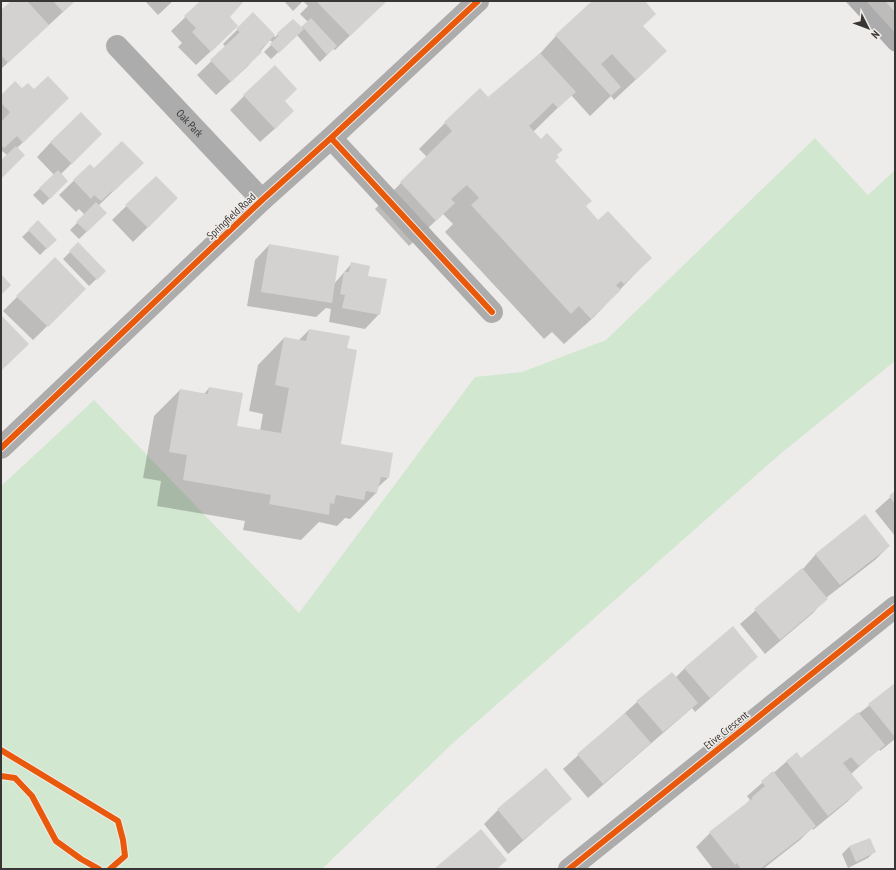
<svg xmlns="http://www.w3.org/2000/svg" width="896" height="870" viewBox="0 0 896 870" font-family="'PT Sans Narrow',sans-serif">
<rect width="100%" height="100%" fill="#eeecea"/>
<path fill="#d2e7d0" d="M815,138L868,195L895,170V361L779,455L452,744L322,869H1V486L94,400L299,613L475,377L522,372L606,340Z"/>
<path fill="#0003" d="M12,1H75L1,69V12Z
M145,1H173L158,15Z
M202,1H243L229,17L223,40L196,65L178,47L182,43L171,31Z
M284,1H386L335,50L333,49L320,62L297,35L271,59L264,52L273,43L270,40L247,67L216,95L197,75L226,47L223,44L253,14L275,37L293,20L301,28L308,22L300,14L308,6L303,1L293,11Z
M593,1H643L642,26L644,72L614,100L611,96L590,116L571,95L533,132L555,155L553,161L585,206L598,221L650,258L594,317L564,344L552,332L544,339L445,232L453,224L443,214L409,246L375,209L427,157L419,149L445,123L488,99L536,58L556,36Z
M845,1H895V42L889,48Z
M22,90L54,112L17,148L1,178V162L8,156L1,150V97Z
M244,96L284,101L279,125L260,142L230,110Z
M101,134L61,174L67,181L43,205L33,195L54,175L37,157L51,142Z
M90,165L94,170L128,177L98,206L106,213L79,239L70,230L85,215L79,209L76,212L59,195Z
M156,177L177,198L133,242L112,220Z
M38,222L55,240L40,255L22,237Z
M78,244L105,271L89,286L63,259Z
M269,245L334,284L352,263L367,277L379,314L365,329L329,322L331,309L326,308L316,317L247,306L255,260Z
M55,259L85,289L33,340L3,311Z
M309,330L346,349L340,445L388,478L377,488L376,493L350,519L345,518L337,526L319,522L301,540L243,530L245,521L157,506L161,481L143,478L154,416L180,390L204,394L209,388L236,427L260,431L263,414L249,411L258,365L284,338L298,341Z
M895,493V536L875,511Z
M889,546L875,560L826,598L813,613L765,654L740,624L802,570L816,554Z
M757,657L695,712L692,708L588,798L563,769L637,702L676,677L685,668Z
M895,685V739L880,751L879,749L851,774L861,788L847,802L813,830L812,828L800,840L763,869H713L696,847L710,833L743,807L750,800L747,796L786,762L797,754L801,759Z
M571,799L508,854L484,824L498,810Z
M869,839L875,851L868,858L848,868L842,854L849,847Z"/>
<path fill="#d4d2d1" d="M11,1H27L49,25L8,63L1,55V10Z
M53,1H75L63,12Z
M200,1H244L230,17L238,26L211,52L192,32L196,28L184,16Z
M316,1H387L350,36Z
M592,1H645L656,14L643,26L667,51L636,80L612,54L601,64L621,87L611,96L555,35Z
M885,1H895V12Z
M253,12L275,35L260,50L262,52L231,82L210,60L240,32L236,29Z
M311,18L337,46L327,55L302,26Z
M293,19L304,29L279,53L270,44L279,35L277,33Z
M540,53L576,92L558,108L553,103L529,126L541,139L547,133L563,150L557,155L559,157L555,161L592,201L586,206L598,220L608,211L652,258L624,284L621,281L616,285L621,290L591,319L579,306L571,314L471,205L479,198L467,185L451,199L455,203L436,221L400,182L452,131L444,122L480,88L488,97Z
M275,65L297,89L285,101L294,111L275,129L243,95Z
M48,76L69,98L23,143L17,136L4,148L1,145V122L10,112L1,103V95L15,81L22,88L28,83L34,89Z
M81,112L102,134L72,164L50,142Z
M122,141L144,163L113,192L112,191L101,201L94,195L91,199L73,180L90,164L94,168Z
M16,146L25,155L1,179V160Z
M58,170L68,181L50,199L39,188Z
M156,176L178,198L148,228L125,205Z
M96,202L107,213L87,232L76,222Z
M38,220L57,240L47,249L28,230Z
M78,242L106,271L97,280L69,251Z
M269,244L339,256L332,303L261,292Z
M55,257L86,289L48,327L16,296Z
M351,262L370,266L368,276L387,279L380,315L342,308L345,295L340,294L344,272H349Z
M1,274L11,285L1,295Z
M1,315L29,344L1,371Z
M309,329L350,336L347,348L357,350L341,444L393,453L389,478L381,477L377,493L366,491L364,500L336,495L334,504L330,503L329,515L269,504L271,495L183,480L187,455L169,452L180,389L208,394L209,387L243,393L237,426L281,433L289,388L275,385L284,337L306,341Z
M895,491V504L889,496Z
M865,514L890,546L840,585L815,554Z
M802,568L828,599L780,640L754,609Z
M733,626L758,657L710,698L684,668Z
M672,672L698,703L663,732L636,701Z
M895,683V737L868,704Z
M858,712L885,745L859,766L851,757L843,763L863,788L828,816L786,761L797,752L801,758Z
M625,713L651,743L603,784L577,754Z
M546,768L572,799L523,840L497,809Z
M773,771L816,826L760,869H741L737,863L735,865L709,832L753,798L752,797L765,786L761,781Z
M481,829L507,860L497,869H434Z
M870,838L876,852L856,862L849,846Z"/>
<g fill="none" stroke-linecap="round" stroke-linejoin="round">
<path stroke="#adacac" stroke-width="15" d="M856,1L895,44"/>
<g stroke="#adacac" stroke-width="22">
<path id="s1" d="M117,46L262,200"/>
<path d="M331,138L492,312"/>
<path d="M1,448L262,200L331,138L478,1"/>
<path d="M569,869L895,607"/>
</g>
<g stroke="#f0ece8" stroke-width="8">
<path id="cycleway" d="M331,138L492,312
M1,448L262,200L331,138L478,1
M1,750L118,821L123,840L125,856L110,869
M1,776L15,778L32,796L56,841L81,859L99,869
M569,869L895,607"/>
</g>
<use href="#cycleway" stroke="#e8590c" stroke-width="6"/>
</g>
<g text-anchor="middle" stroke-width="3" stroke-linejoin="round" paint-order="stroke">
<g font-size="11" fill="#383635" stroke="#f0ece8">
<text dy="4" stroke="none"><textPath href="#s1" startOffset="106">Oak Park</textPath></text>
<text transform="translate(231 216) rotate(-43)" y="4">Springfield Road</text>
<text transform="translate(726 730) rotate(-39)" y="4">Etive Crescent</text>
</g>
</g>
<rect width="896" height="870" fill="none" stroke="#383635" stroke-width="4"/>
<g transform="translate(868 28) rotate(132)" stroke="#f0ece8" stroke-width="3" paint-order="stroke">
<path d="M0-3L7 15L0 10L-7 15Z" fill="#383635"/>
<text y="-6" font-size="11" font-weight="bold" text-anchor="middle" fill="#383635">N</text>
</g>
</svg>
